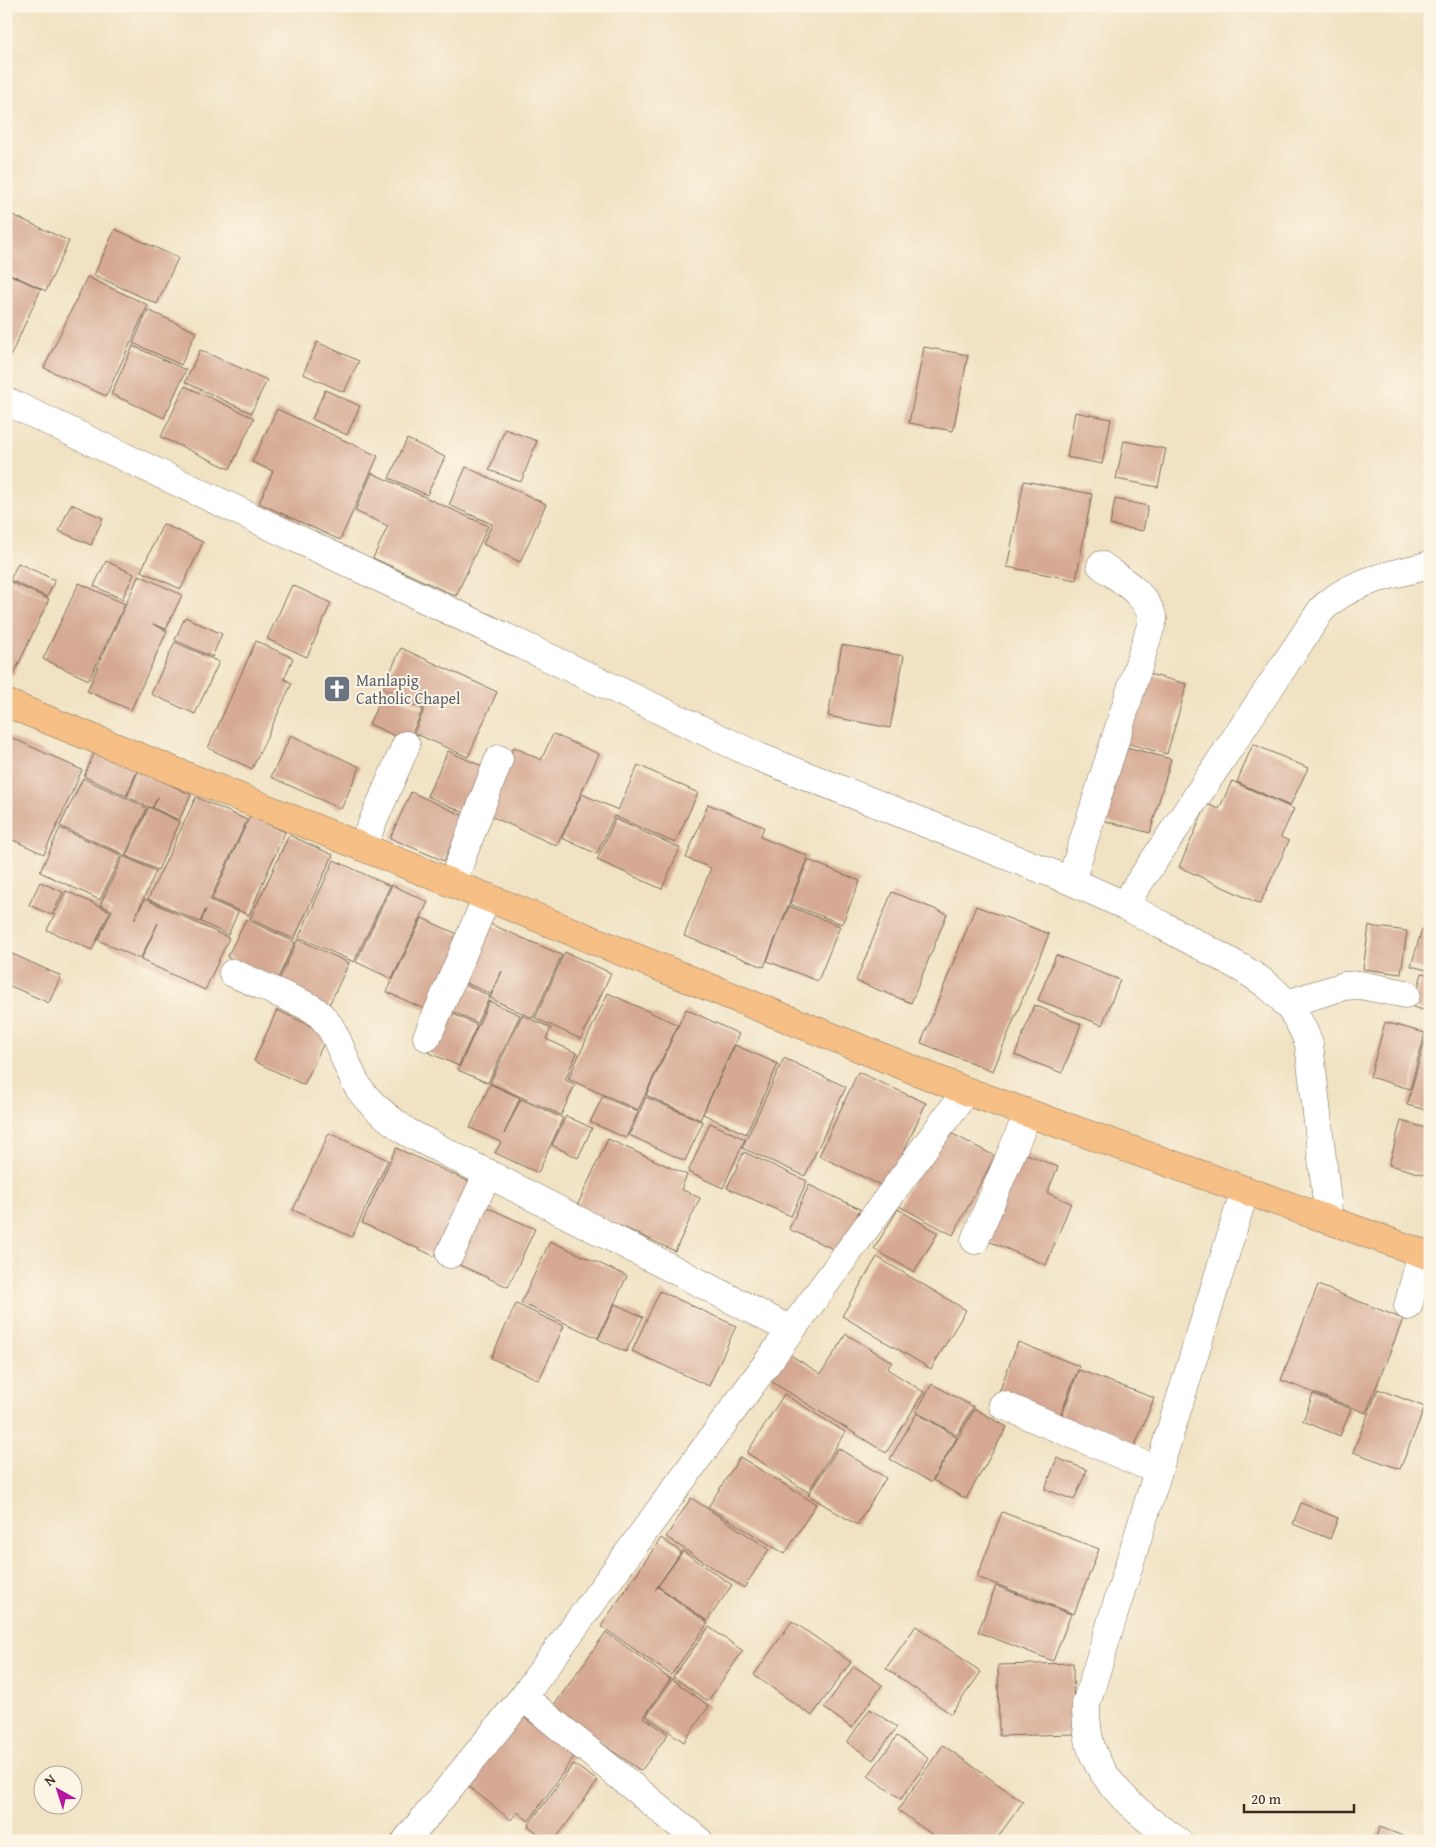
<svg xmlns="http://www.w3.org/2000/svg" width="1436" height="1847" viewBox="0 0 1436 1847" font-family="'Gentium Book Plus',serif">
<rect width="100%" height="100%" fill="#fcf5e5"/>
<filter id="ink" filterUnits="userSpaceOnUse"><feTurbulence type="fractalNoise" baseFrequency=".02" numOctaves="2"/><feDisplacementMap in="SourceGraphic" scale="10" xChannelSelector="R" yChannelSelector="G"/><feConvolveMatrix kernelMatrix="1 2 1 2 8 2 1 2 1" color-interpolation-filters="sRGB"/></filter>
<filter id="wash" filterUnits="userSpaceOnUse"><feTurbulence type="fractalNoise" baseFrequency=".0096" numOctaves="4" result="noise"/><feDisplacementMap in="SourceGraphic" scale="20" xChannelSelector="R" yChannelSelector="G"/><feGaussianBlur stdDeviation="1.12" result="paint"/><feColorMatrix in="noise" values="0 0 0 0 0 0 0 0 0 0 0 0 0 0 0 0 0 1.4 0 .05"/><feComposite in="paint" operator="in"/></filter>
<g filter="url(#wash)">
<rect width="100%" height="100%" fill="#f0e2c3"/>
<g id="blocks">
<path fill="#d5a993" d="M6,212L69,241L46,291L6,272Z
M115,229L178,258L157,304L94,275Z
M6,273L41,289L8,361L6,360Z
M87,277L148,305L106,396L44,368Z
M148,310L196,332L181,365L133,343Z
M317,342L359,361L344,392L303,374Z
M133,346L186,370L164,418L111,394Z
M924,347L968,355L953,431L909,423Z
M200,350L267,380L251,413L185,382Z
M185,386L254,418L230,469L161,437Z
M325,390L360,406L347,435L312,419Z
M277,409L378,456L340,540L259,503L273,471L252,462Z
M1075,412L1111,419L1102,464L1067,457Z
M505,429L537,441L521,482L489,470Z
M407,439L445,457L427,495L389,478Z
M1124,441L1166,449L1158,487L1116,479Z
M466,467L546,504L520,562L483,544L492,524L449,505Z
M372,473L488,526L456,596L373,558L388,526L355,511Z
M1024,481L1092,494L1076,580L1007,567Z
M1115,499L1148,506L1143,531L1110,525Z
M71,504L103,518L91,545L59,531Z
M163,524L203,542L181,589L141,571Z
M106,561L134,574L122,599L94,586Z
M18,563L55,580L47,597L10,580Z
M139,575L182,595L166,629L153,624L167,631L131,710L87,691Z
M6,580L49,599L13,676L6,673Z
M79,583L125,604L89,680L43,659Z
M292,585L331,603L307,657L267,639Z
M185,617L222,634L212,657L175,640Z
M256,641L293,658L284,679L292,683L252,769L208,748Z
M175,642L219,662L195,714L151,694Z
M842,645L904,656L890,728L828,716Z
M401,648L497,692L468,757L414,733L425,707L383,688Z
M1137,671L1187,684L1167,754L1118,741Z
M384,692L423,709L408,742L369,724Z
M553,734L599,754L557,846L484,813L514,747L541,760Z
M6,735L82,770L44,854L6,837Z
M291,735L360,767L341,809L271,777Z
M1253,744L1308,768L1290,806L1237,782Z
M1119,745L1171,759L1150,833L1098,819Z
M96,749L138,769L126,796L84,776Z
M448,751L486,768L465,813L427,796Z
M638,765L698,793L675,843L614,816L597,854L562,838L582,794L618,810Z
M139,769L191,795L179,820L153,808L158,797L152,808L127,797Z
M83,778L147,808L125,855L60,826Z
M1232,781L1294,809L1281,837L1289,841L1260,904L1179,867L1207,804L1219,809Z
M411,792L464,816L444,861L390,838Z
M196,797L247,820L210,900L238,912L228,935L201,922L206,909L200,922L148,899Z
M708,804L764,827L760,837L808,856L764,967L684,936L711,868L686,858Z
M149,807L180,822L158,870L126,856Z
M250,816L285,832L249,915L212,899Z
M615,819L680,848L662,889L597,860Z
M60,828L121,855L100,900L40,872Z
M289,835L333,855L294,939L250,919Z
M123,856L156,871L134,920L145,899L229,938L205,990L141,960L158,923L140,959L98,940L112,910L100,905Z
M334,860L390,886L354,962L299,937Z
M808,860L860,881L842,924L790,904Z
M40,882L63,892L52,915L29,905Z
M392,885L428,902L392,979L356,962Z
M1429,886H1430V905L1426,904Z
M66,891L110,911L92,950L47,930Z
M892,892L947,914L911,1003L856,981Z
M789,906L840,926L818,981L767,961Z
M976,906L1049,934L993,1071L921,1043Z
M422,918L466,938L431,1012L387,992Z
M246,919L295,942L277,980L227,957Z
M481,920L562,955L533,1018L490,998L502,971L491,994L455,978Z
M1369,926L1407,931L1401,974L1363,969Z
M1422,929L1430,931V971L1411,966Z
M298,939L349,963L328,1007L277,984Z
M8,952L61,976L49,1003L6,984Z
M565,952L611,973L581,1039L535,1018Z
M1056,955L1120,980L1102,1025L1038,1000Z
M1422,973L1430,975V1012L1413,1007Z
M455,980L490,996L477,1023L443,1007Z
M608,993L678,1025L638,1110L568,1079Z
M489,1001L520,1015L488,1083L458,1070Z
M1034,1005L1081,1024L1062,1073L1015,1055Z
M442,1009L477,1025L459,1066L423,1050Z
M686,1009L739,1034L700,1120L646,1095Z
M277,1010L328,1034L304,1085L254,1061Z
M522,1015L551,1028L546,1039L577,1053L565,1080L575,1085L561,1115L490,1083Z
M1385,1022L1425,1033L1410,1089L1370,1077Z
M1426,1037L1430,1038V1111L1407,1105Z
M735,1045L778,1064L746,1134L703,1114Z
M784,1058L846,1087L805,1176L742,1148Z
M858,1072L926,1103L887,1188L819,1156Z
M490,1084L520,1098L504,1134L521,1099L563,1118L538,1173L495,1153L501,1142L470,1128Z
M603,1096L638,1112L626,1138L590,1122Z
M646,1097L703,1122L685,1161L629,1135Z
M566,1116L592,1128L578,1158L552,1145Z
M1401,1121L1430,1129V1176L1389,1165Z
M710,1123L745,1139L723,1188L688,1172Z
M941,1128L995,1156L953,1235L899,1206Z
M329,1133L388,1160L352,1237L293,1210Z
M608,1139L687,1175L681,1189L700,1198L675,1251L577,1206Z
M396,1148L479,1186L445,1261L362,1223Z
M1017,1150L1058,1167L1047,1193L1071,1203L1046,1265L981,1238Z
M744,1152L807,1181L791,1216L727,1188Z
M809,1185L860,1209L840,1252L789,1229Z
M480,1204L535,1229L508,1287L453,1262Z
M898,1209L938,1233L914,1272L874,1249Z
M550,1241L627,1276L598,1338L521,1303Z
M877,1257L966,1310L931,1369L842,1316Z
M1318,1285L1403,1319L1366,1413L1281,1380Z
M660,1291L736,1326L709,1386L632,1351Z
M516,1304L564,1326L539,1380L491,1358Z
M615,1304L643,1317L626,1352L598,1339Z
M846,1334L892,1362L887,1369L924,1392L886,1453L769,1380L787,1353L821,1374Z
M1018,1342L1079,1366L1060,1416L999,1392Z
M1079,1370L1154,1398L1133,1451L1059,1422Z
M932,1384L974,1407L957,1435L916,1412Z
M1378,1389L1425,1407L1400,1469L1353,1452Z
M784,1394L845,1432L808,1492L747,1453Z
M1313,1394L1351,1409L1340,1436L1303,1421Z
M975,1409L1007,1427L966,1499L933,1480Z
M917,1413L957,1437L931,1482L890,1459Z
M838,1448L886,1478L857,1525L808,1495Z
M740,1457L816,1504L785,1554L708,1507Z
M1057,1458L1087,1470L1074,1500L1045,1489Z
M691,1498L769,1549L744,1588L666,1537Z
M1301,1503L1338,1518L1330,1539L1293,1524Z
M1002,1512L1099,1549L1074,1614L977,1577Z
M661,1538L681,1552L655,1590L658,1587L708,1623L671,1675L601,1626Z
M683,1551L732,1585L707,1621L658,1586Z
M996,1586L1071,1614L1053,1661L978,1632Z
M792,1621L851,1662L812,1716L754,1675Z
M916,1626L981,1672L951,1714L886,1668Z
M709,1627L743,1651L708,1701L673,1677Z
M606,1632L670,1679L644,1717L668,1734L641,1771L552,1708Z
M1073,1663L1074,1734L999,1736L998,1665Z
M854,1666L882,1685L852,1728L824,1708Z
M672,1679L709,1706L684,1742L646,1716Z
M870,1709L897,1727L873,1760L847,1742Z
M519,1714L576,1754L529,1821L517,1812L511,1820L468,1786Z
M897,1736L929,1759L901,1799L868,1776Z
M943,1745L1023,1802L995,1841H941L898,1810Z
M573,1764L598,1781L554,1841H549L528,1826Z
M1380,1827L1415,1841H1374Z
M1101,1836L1109,1841H1098Z"/>
</g>
</g>
<g filter="url(#ink)">
<use href="#blocks" fill-opacity="0" stroke="#7a6a58" stroke-width="1"/>
<g fill="none" stroke-linecap="round" stroke-linejoin="round">
<g stroke="#7a6a58" stroke-width="29">
<path id="minor" d="M6,401L759,757L1071,881L1124,905
M362,847L406,745
M1071,881L1153,619C1146,593 1121,580 1101,565
M452,883L499,759
M233,973L310,1007C338,1024 341,1058 357,1085C369,1105 389,1118 407,1132L791,1330
M1286,1004L1344,986L1360,985L1406,994
M427,1037L487,897
M1329,1220L1309,1044C1290,990 1252,974 1205,948C1178,934 1151,919 1124,905L1322,609C1352,580 1391,575 1430,565
M975,1240L1028,1113
M450,1254L488,1173
M1408,1306L1422,1253
M1003,1405L1157,1470
M523,1697L699,1841
M406,1841L523,1697L966,1091
M1178,1841C1146,1820 1108,1790 1093,1753C1087,1738 1086,1721 1086,1704L1245,1190"/>
</g>
<g stroke="#7a6a58" stroke-width="29">
<path id="major" d="M6,703L966,1091L1430,1256"/>
</g>
<use href="#minor" stroke="#fff" stroke-width="28"/>
<use href="#major" stroke="#f5bf86" stroke-width="28"/>
</g>
</g>
<defs>
<g id="church-square" transform="scale(1.4375)"><rect x="-9" y="-9" width="18" height="18" rx="4" fill="#6b7280" stroke="#fcf5e5"/><path d="M-1.2-6h2.4v3.5h3.3v2.4h-3.3V6h-2.4V-.1h-3.3v-2.4h3.3Z" fill="#fff"/></g>
</defs>
<g fill-rule="evenodd">
<use href="#church-square" x="337" y="689"/>
</g>
<g text-anchor="middle" stroke-width="4" stroke-linejoin="round" paint-order="stroke">
<g font-size="16" fill="#5b616d" stroke="#fcf5e5" text-anchor="start">
<text x="356" y="686">Manlapig<tspan x="356" dy="18">Catholic Chapel</tspan></text>
</g>
</g>
<rect width="1436" height="1847" fill="none" stroke="#fcf5e5" stroke-width="25"/>
<g transform="translate(58 1790) rotate(321)"><circle r="24" fill="#fcf5e5" stroke="#afa495"/>
<path d="M0-4L9 19L0 12L-9 19Z" fill="#b5179e"/>
<text y="-8" font-size="14" font-weight="bold" text-anchor="middle" fill="#3b2a1e">N</text>
</g>
<path d="M1244 1804v8h110v-8" fill="none" stroke="#3b2a1e" stroke-width="2.5"/>
<text x="1251" y="1804" font-size="15" fill="#3b2a1e" stroke="#fcf5e5" stroke-width="4" paint-order="stroke">20 m</text>
</svg>
